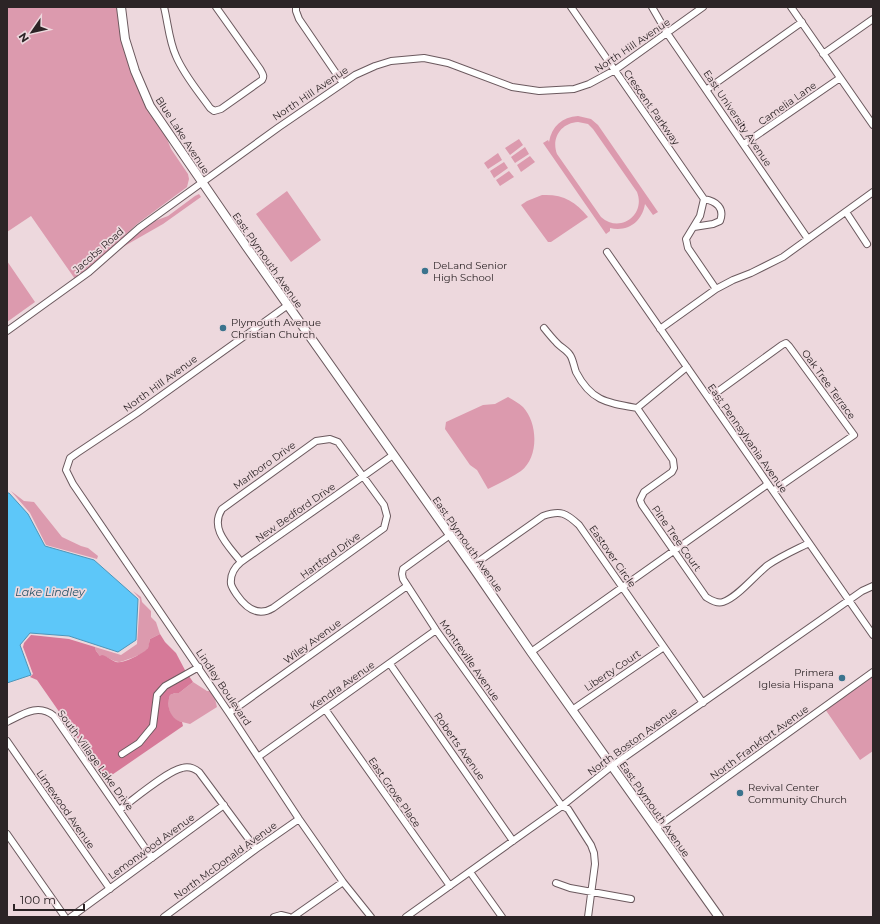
<svg xmlns="http://www.w3.org/2000/svg" width="880" height="924" viewBox="0 0 880 924" font-family="Montserrat,sans-serif">
<rect width="100%" height="100%" fill="#edd8dd"/>
<path fill="#dc9aae" fill-rule="evenodd" d="M7,7H119L148,108L167,139L171,149L188,174L189,179L187,187L137,224L89,269L75,279L31,216L7,232Z
M578,116L591,119L598,125L658,212L653,215L645,204C642,222 628,232 610,228V231L606,234L543,143L548,140L549,142C552,126 562,117 578,116ZM578,122L588,124L593,129L637,192C646,215 620,234 601,217L557,154C551,138 561,123 578,122Z
M519,139L523,145L510,155L505,148Z
M525,147L529,154L515,163L511,157Z
M498,153L502,160L488,169L484,163Z
M530,156L535,162L521,172L517,165Z
M504,162L508,168L494,178L490,171Z
M509,171L514,177L500,186L496,180Z
M287,191L321,240L291,262L256,214Z
M199,194L201,197L163,224L121,248L152,222L168,216L195,196Z
M542,195C563,194 575,201 588,217L551,242H548L521,205L527,201Z
M7,261L35,302L7,322Z
M508,397C513,400 519,403 523,407C538,423 539,457 521,471C511,478 499,483 488,489L477,470L470,465L445,429L446,422L483,405L495,404Z
M11,491L24,501L34,502L62,537L81,546L88,548L98,556L97,559L46,545L30,513Z
M133,591L141,597L142,602L151,611V617L156,622L160,634L150,639C149,643 149,648 146,651C143,654 122,662 119,662C111,661 109,656 100,656L96,651L95,647L121,655L137,644L140,599Z
M873,674V751L860,760L825,709Z
M193,682L207,691H211L214,695L217,707L190,724C186,723 182,722 178,721C168,717 167,704 170,695L175,693H179Z"/>
<path fill="#d67998" d="M160,634L165,642L176,653L186,672L155,695L150,725L137,741L119,753L122,757C134,749 149,740 155,726C159,717 157,707 159,698C161,688 180,681 189,676L193,682L179,693H175L170,695C166,706 170,719 182,722L183,726L106,779L37,680L30,677L33,674L23,647L24,643L31,635L69,639L95,647L96,651L100,656L102,655C107,656 111,660 116,662C123,664 139,655 145,651L148,648L150,639Z"/>
<path fill="#5dc7f9" stroke="#4e96ba" d="M7,493H9L28,514L45,546L94,560L138,599L136,640L118,652L69,636L30,633L20,645L31,675L7,683Z"/>
<g fill="none" stroke-linecap="round" stroke-linejoin="round">
<g stroke="#6b595e" stroke-width="8">
<path id="minor" d="M164,7C168,23 169,41 176,56C184,75 198,91 210,108L214,111L221,109L262,80C265,76 262,73 260,69L216,7
M296,7V11L299,19L342,82
M571,7L704,199L700,216L686,239L688,248L716,289
M652,7L667,33L808,239
M791,7L873,125
M823,54L873,19
M706,90L802,22
M744,144L840,78
M846,212L867,244
M694,227L713,224L720,221C725,208 716,201 704,199
M607,252L873,635
M288,305L137,413L77,453L70,458L66,470L73,484L229,713L299,819L343,882L371,917
M544,328C548,333 552,338 556,342C560,347 567,350 570,355C573,359 574,367 576,372C591,401 607,403 637,408
M660,329L716,289L733,280L751,273L783,257L873,192
M7,331L89,272L139,228L279,127L355,75L375,66L391,61L424,58L448,63L512,87L539,91L574,89L589,84L615,70L703,7
M709,398L782,345L786,343L789,346L854,435L773,491
M637,408L673,460L674,468L672,472L644,492L640,500L642,505L706,597C711,600 717,604 723,602C738,597 755,575 768,565C781,556 795,550 809,543
M637,408L687,367
M450,535L403,569L402,574L403,579L436,630L562,806L568,809L591,845L594,853L595,864L588,917
M241,562C229,546 209,529 222,509L316,441L330,439L338,442L384,505L387,516L384,528L273,608C258,617 246,608 237,595C235,592 232,588 231,584C230,575 235,567 241,562C292,526 343,491 393,455
M472,566L543,516C561,510 566,513 579,525L703,703
M531,652L768,484
M390,664L513,841
M325,709L450,886
M572,710L664,647
M229,713L407,586
M7,722C23,714 38,703 54,716L152,858
M7,741L110,889
M122,754L139,743L153,726L157,695L165,686L199,667
M258,757L436,630
M119,810C133,800 167,771 182,768C189,766 194,768 199,772L256,849
M656,828L873,672
M7,834L65,917
M470,872L502,917
M556,883L570,888L631,899
M71,917L224,805
M164,917L256,849L299,819
M274,917L281,915L289,917
M293,917L343,882
M406,917L562,806L612,766L862,591L873,586"/>
</g>
<g stroke="#6b595e" stroke-width="10">
<path id="major" d="M121,7L125,39L135,71L150,106L246,246L472,566L531,652L719,917"/>
</g>
<use href="#minor" stroke="#fff" stroke-width="6"/>
<use href="#major" stroke="#fff" stroke-width="8"/>
</g>
<g fill="#3b738d" stroke="#edd8dd" stroke-width="1.5">
<circle cx="425" cy="271" r="4"/>
<circle cx="223" cy="328" r="4"/>
<circle cx="842" cy="678" r="4"/>
<circle cx="740" cy="793" r="4"/>
</g>
<g text-anchor="middle" stroke-width="3.5" stroke-linejoin="round" paint-order="stroke">
<g font-size="10" fill="#2c2426" stroke="#edd8dd">
<text transform="translate(632 45) rotate(-34)" y="4">North Hill Avenue</text>
<text transform="translate(310 93) rotate(-34)" y="4">North Hill Avenue</text>
<text transform="translate(787 103) rotate(-35)" y="4">Camelia Lane</text>
<text transform="translate(652 107) rotate(55)" y="4">Crescent Parkway</text>
<text transform="translate(738 118) rotate(56)" y="4">East University Avenue</text>
<text transform="translate(183 135) rotate(57)" y="4">Blue Lake Avenue</text>
<text transform="translate(98 250) rotate(-41)" y="4">Jacobs Road</text>
<text transform="translate(268 260) rotate(55)" y="4">East Plymouth Avenue</text>
<text transform="translate(160 383) rotate(-36)" y="4">North Hill Avenue</text>
<text transform="translate(829 384) rotate(54)" y="4">Oak Tree Terrace</text>
<text transform="translate(748 438) rotate(55)" y="4">East Pennsylvania Avenue</text>
<text transform="translate(264 465) rotate(-36)" y="4">Marlboro Drive</text>
<text transform="translate(295 512) rotate(-35)" y="4">New Bedford Drive</text>
<text transform="translate(677 538) rotate(55)" y="4">Pine Tree Court</text>
<text transform="translate(468 544) rotate(55)" y="4">East Plymouth Avenue</text>
<text transform="translate(330 555) rotate(-36)" y="4">Hartford Drive</text>
<text transform="translate(613 556) rotate(55)" y="4">Eastover Circle</text>
<text transform="translate(312 641) rotate(-36)" y="4">Wiley Avenue</text>
<text transform="translate(470 660) rotate(55)" y="4">Montreville Avenue</text>
<text transform="translate(612 670) rotate(-34)" y="4">Liberty Court</text>
<text transform="translate(342 685) rotate(-35)" y="4">Kendra Avenue</text>
<text transform="translate(224 687) rotate(56)" y="4">Lindley Boulevard</text>
<text transform="translate(632 741) rotate(-36)" y="4">North Boston Avenue</text>
<text transform="translate(759 742) rotate(-36)" y="4">North Frankfort Avenue</text>
<text transform="translate(460 746) rotate(55)" y="4">Roberts Avenue</text>
<text transform="translate(96 760) rotate(54)" y="4">South Village Lake Drive</text>
<text transform="translate(395 792) rotate(55)" y="4">East Grove Place</text>
<text transform="translate(66 809) rotate(55)" y="4">Limewood Avenue</text>
<text transform="translate(655 809) rotate(55)" y="4">East Plymouth Avenue</text>
<text transform="translate(151 846) rotate(-36)" y="4">Lemonwood Avenue</text>
<text transform="translate(225 860) rotate(-36)" y="4">North McDonald Avenue</text>
</g>
<g font-size="10" fill="#2c2426" stroke="#edd8dd" text-anchor="start">
<text x="433" y="269">DeLand Senior<tspan x="433" dy="12">High School</tspan></text>
<text x="231" y="326">Plymouth Avenue<tspan x="231" dy="12">Christian Church</tspan></text>
<text x="834" y="676" text-anchor="end">Primera<tspan x="834" dy="12">Iglesia Hispana</tspan></text>
<text x="748" y="791">Revival Center<tspan x="748" dy="12">Community Church</tspan></text>
</g>
<g font-size="11" font-style="italic" fill="#29556a" stroke="#edd8dd">
<text x="50" y="596">Lake Lindley</text>
</g>
</g>
<rect width="880" height="924" fill="none" stroke="#2c2426" stroke-width="16"/>
<g transform="translate(32 32) rotate(236)" stroke="#edd8dd" stroke-width="3" paint-order="stroke">
<path d="M0-3L7 15L0 10L-7 15Z" fill="#2c2426"/>
<text y="-6" font-size="11" font-weight="bold" text-anchor="middle" fill="#2c2426">N</text>
</g>
<path d="M14 904v6h70v-6" fill="none" stroke="#2c2426" stroke-width="2"/>
<text x="20" y="904" font-size="12" fill="#2c2426" stroke="#edd8dd" stroke-width="3" paint-order="stroke">100 m</text>
</svg>
